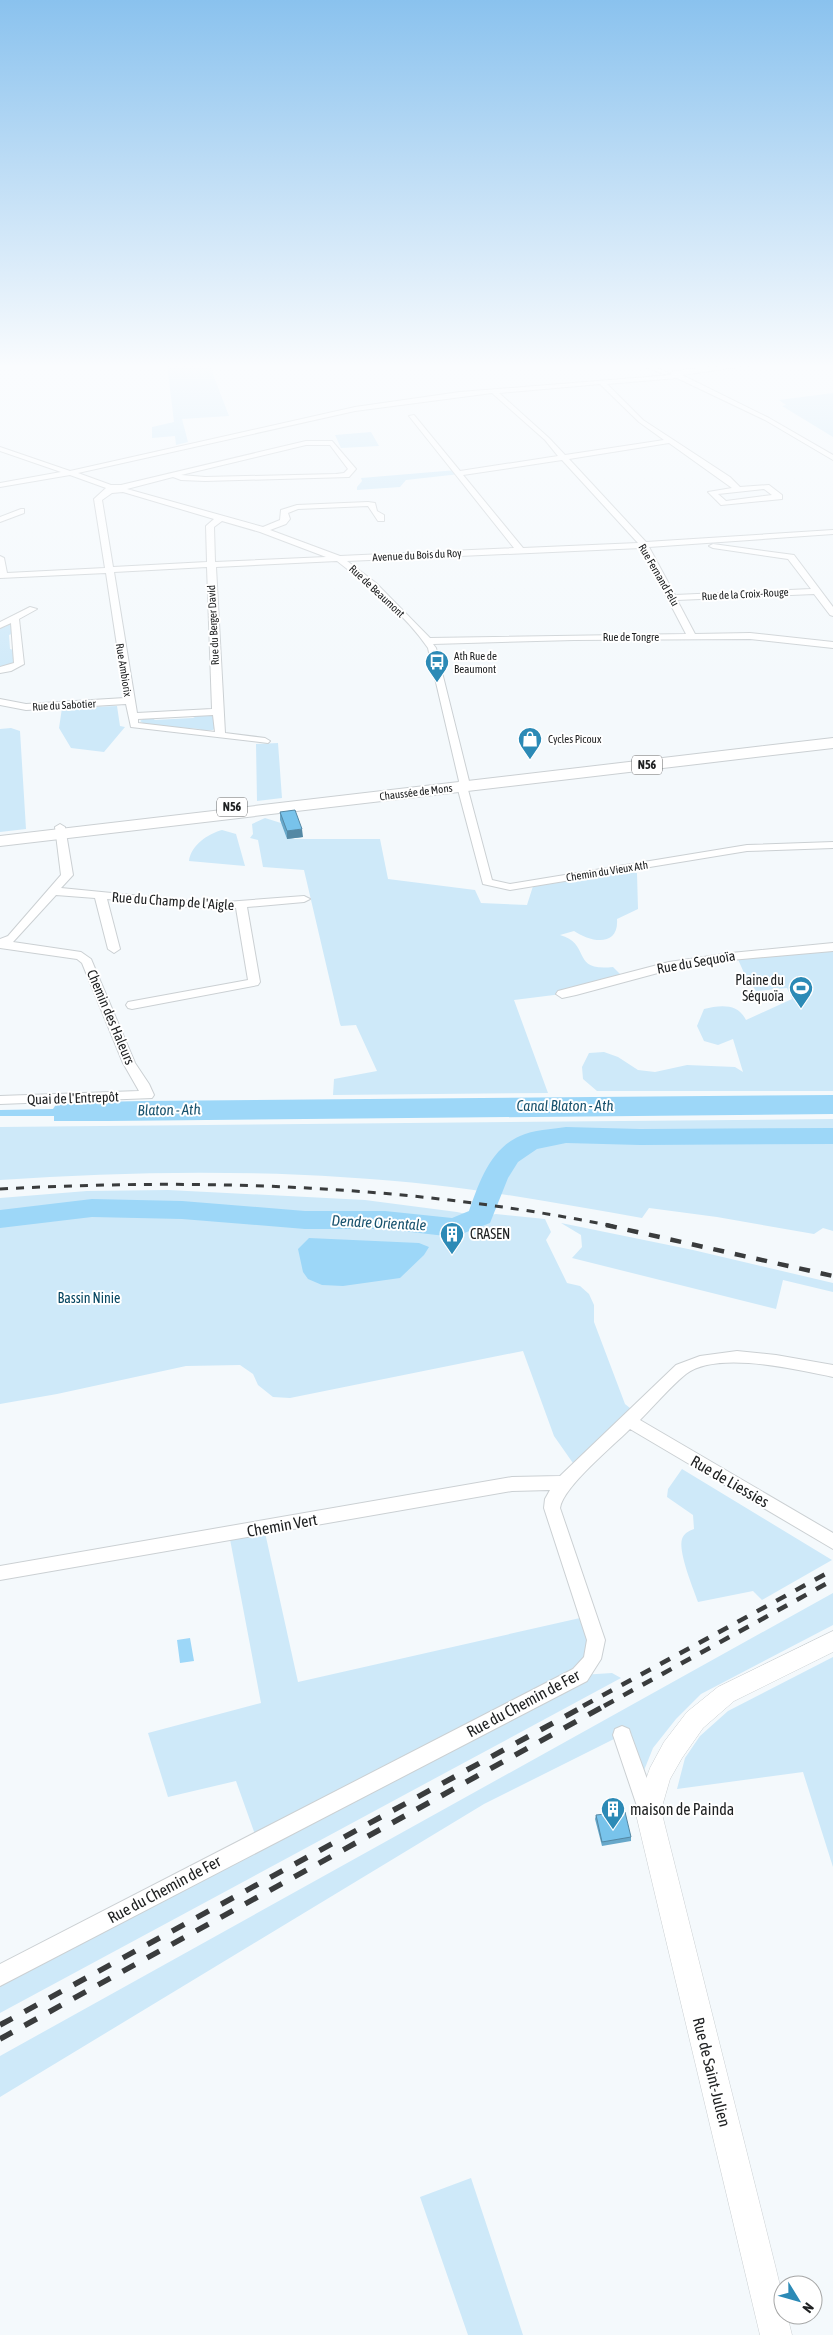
<svg xmlns="http://www.w3.org/2000/svg" width="833" height="2335" viewBox="0 0 833 2335" font-family="'Asap Condensed',sans-serif">
<rect width="100%" height="100%" fill="#f4f9fc"/>
<path fill="#cee9f9" d="M167,364H209L229,416L182,419L188,442L176,445L175,436L152,438V427L174,422Z
M833,393V437L782,406L786,405L779,400Z
M371,432L379,446L341,448L335,435Z
M457,470L460,474L406,480L400,487L357,490V487L362,481L361,478Z
M7,624L13,626L16,632L9,635L10,649L18,651L19,664L0,670V626Z
M117,706L120,726L125,727L104,752L71,748L59,728L62,708Z
M201,714L212,716L214,718L215,728L213,730L202,731L200,729L146,725L140,721L146,717H156L154,720L193,718Z
M11,728L20,731L26,829L0,832V729Z
M278,743L282,798L257,801L256,744Z
M265,818L281,823L287,839H380L388,879L475,890L481,903L527,905L534,883L624,868L637,873L638,909L617,919C619,948 590,942 574,931L560,935C592,944 570,972 613,967L621,975L562,994L514,1000L548,1093L333,1095L334,1079L377,1071L356,1025L341,1026L340,1024L304,870L263,867L258,840L250,838L253,834L252,824Z
M222,830L236,834L245,866L189,861C191,845 208,834 222,830Z
M833,947V1091H597L583,1079L582,1067L589,1053L604,1052L618,1057L638,1070L655,1072L687,1065L735,1067L743,1072L733,1039L718,1045L704,1041L697,1026L704,1009C720,1005 738,1003 746,1020L792,999L787,988L756,991L745,975L736,955Z
M833,1119V1231L823,1228L814,1234L717,1217L649,1208L642,1218C573,1206 504,1193 434,1185C290,1169 144,1170 0,1180V1127Z
M168,1190L365,1200L457,1212L480,1217L496,1214L545,1219L551,1232L546,1240L567,1283L580,1286L589,1294L594,1305V1322L625,1404L636,1413L575,1466L554,1436L523,1351L290,1398L273,1397L258,1385L253,1374L240,1365L186,1366L57,1394L0,1404V1198L87,1191Z
M561,1223L693,1250L833,1283V1292L783,1280L776,1309L572,1258L582,1247L581,1235Z
M682,1469L832,1560L762,1600L753,1591L698,1602C693,1588 678,1552 682,1539C684,1533 689,1531 694,1529L693,1515L667,1497L668,1489Z
M264,1528L298,1682L589,1616L595,1633L581,1675L612,1673L621,1678L0,2013V1975L257,1840L236,1781L168,1797L148,1733L261,1703L229,1534Z
M833,1593V1625L701,1694L676,1719L653,1748L639,1783L622,1735L484,1804L0,2097V2056Z
M833,1657V1867L803,1772L677,1789L685,1758L700,1736L728,1711Z
M471,2178L523,2335H468L420,2197Z"/>
<path fill="#9dd7f8" d="M833,1095V1114L108,1121H54V1116H0V1110L53,1109L57,1103L142,1101Z
M309,1238L419,1243L429,1247L424,1255L400,1278L343,1286L322,1285L308,1279L303,1272L298,1249Z
M190,1638L194,1661L180,1663L177,1640Z"/>
<g fill="none" stroke-linecap="round" stroke-linejoin="round">
<path fill="#9dd7f8" fill-rule="evenodd" d="M566,1127L640,1129L833,1128V1144L640,1145L566,1143L537,1149L518,1162L508,1178L490,1223L454,1237L385,1229H305L182,1219L92,1217L0,1228V1210L92,1199L182,1201L305,1211H385L452,1218L469,1211C479,1183 490,1149 520,1136C533,1130 552,1129 566,1127Z"/>
<g stroke="#cbd0d3" stroke-width="2">
<path id="minor" d="M637,364H647L669,373L664,374Z
M739,364H759L682,375L769,418L833,455V460L765,420L677,378L607,384L643,420L730,477L740,487L769,485L782,495V499L721,505L708,492L732,488L669,443L569,459L646,542L833,530V534L649,547L675,595L811,589L788,559L713,548L709,546L713,544L794,555L833,607V616L830,615L814,594L677,600L695,634L750,633L833,642V648L750,639L574,640L433,644L436,648L469,781L467,786L492,880L510,884L747,845L833,842V848L747,851L510,890L483,884L457,786L459,781L428,648C405,614 369,586 337,561L216,567L225,733L265,738L270,741L268,743L131,727L126,704L26,710L0,705V699L26,704L125,698L106,573L0,578V556L4,558L7,573L105,568L94,499L106,488L70,475L0,487V483L61,472L0,451V447L70,471L355,407L460,392L672,375L671,373L674,371ZM600,384L639,422L664,440L565,455L549,438L499,393ZM492,393L545,440L558,456L460,471L414,415L409,416L514,548L340,556L270,530L286,524L290,519L288,513L298,509L368,506L378,521H384V515L377,511L375,503L368,502L297,505L281,510L280,520L263,527L127,489L173,477L181,480L205,481L349,477L356,469L332,441H306L121,485H111L78,473L355,411ZM306,445H330L348,469L344,473L336,474L205,477L181,475ZM562,460L638,543L523,548L463,475ZM764,489L772,495L726,501L718,494ZM123,492L214,519L206,526L207,562L113,567L102,500L112,493ZM222,521L260,532L326,557L215,562L214,527ZM641,548L686,634L430,638L376,583L347,561ZM207,567L212,709L137,713L114,572ZM213,715L215,732L138,723V719Z
M21,509H24V513L0,522V517Z
M30,607L37,609L19,619L24,664L11,671L0,673V667L14,663L11,623L0,628V622Z
M60,824L65,827L73,875L61,888L213,903L304,896L310,899L304,902L247,907L260,982L258,985L132,1009L128,1008L126,1005L128,1002L248,980L236,908L213,909L107,899L120,949L114,953L108,949L95,898L56,895L13,942L81,952L91,959L135,1063L149,1084L154,1095L152,1098L0,1104V1096L139,1091L123,1063L82,963L77,959L0,948V939L8,936L61,875L55,827Z
M833,943V951L731,960L669,970L576,995L562,998L556,994L558,991L669,962L731,953Z
M737,1351L776,1355L833,1365V1377C797,1370 718,1350 686,1374C670,1387 655,1405 640,1420L833,1533V1549L630,1429C613,1446 563,1487 560,1508L605,1640L601,1659L587,1681L0,1986V1964L573,1669L584,1657L587,1640L544,1508L545,1499L550,1490L512,1491L0,1580V1566L512,1477L560,1476L676,1365L700,1356Z
M622,1726L629,1729L631,1735L658,1809L655,1816L648,1818L641,1816L638,1809L613,1735L615,1729Z"/>
</g>
<g stroke="#cbd0d3" stroke-width="1">
<path id="tertiary" d="M833,1631V1652L734,1701L703,1728L682,1758L670,1779L661,1810L776,2269L783,2298V2315H787L792,2335H760L635,1810L650,1768L664,1742L687,1712L718,1687Z"/>
</g>
<g stroke="#cbd0d3" stroke-width="2">
<path id="primary" d="M833,738V748L0,846V836Z"/>
</g>
<use href="#minor" fill="#fff" fill-rule="evenodd"/>
<use href="#tertiary" fill="#fff" fill-rule="evenodd"/>
<use href="#primary" fill="#fff" fill-rule="evenodd"/>
<path stroke="#3a3c3d" stroke-width="3" stroke-dasharray="8 8" stroke-linecap="butt" d="M0,1189C207,1178 409,1185 613,1226"/>
<path stroke="#3a3c3d" stroke-width="4.5" stroke-dasharray="11 11" stroke-linecap="butt" d="M606,1225L833,1276
M583,1706L833,1570
M604,1706L833,1580"/>
<path stroke="#3a3c3d" stroke-width="5.5" stroke-dasharray="14 14" stroke-linecap="butt" d="M0,2025L586,1705
M0,2039L606,1705"/>
</g>
<path fill="#67a8ca" d="M280,812L303,837L287,839L280,820Z
M596,1815L631,1837V1841L602,1846L595,1819Z"/>
<path fill="#5488a4" d="M302,829L303,837L287,839V831Z"/>
<path fill="#78c3eb" stroke="#5488a4" d="M295,810L302,829L287,831L280,812Z
M625,1812L631,1837L602,1842L596,1815Z"/>
<linearGradient id="sky" x2="0" y2="1"><stop stop-color="#8ac2ee"/><stop offset="0.53" stop-color="#fafcfe"/><stop offset="1" stop-color="#fafcfe" stop-opacity="0"/></linearGradient>
<rect width="833" height="691" fill="url(#sky)"/>
<defs>
<g id="bus-pin" transform="scale(1.25)"><path d="M0 17L-7.5 6A9.5 9.5 0 1 1 7.5 6Z" fill="#2c8ab6" stroke="#fff"/><path d="M-5-6H5V4H4V6H2V4H-2V6H-4V4H-5ZM-3.5-4V0h7V-4ZM-3.5 1.2v1.5H-2V1.2ZM2 1.2v1.5H3.5V1.2Z" fill="#fff"/></g>
<g id="shop-pin" transform="scale(1.25)"><path d="M0 17L-7.5 6A9.5 9.5 0 1 1 7.5 6Z" fill="#2c8ab6" stroke="#fff"/><path d="M-5-2.5h2.3a2.7 3.5 0 0 1 5.4 0H5L5.5 6h-11ZM-1.5-2.5h3a1.5 2.3 0 0 0-3 0Z" fill="#fff"/></g>
<g id="stadium-pin" transform="scale(1.25)"><path d="M0 17L-7.5 6A9.5 9.5 0 1 1 7.5 6Z" fill="#2c8ab6" stroke="#fff"/><path d="M0-5a6.5 5 0 1 0 0 10a6.5 5 0 1 0 0-10ZM-3.5-1.8h7v3.6h-7Z" fill="#fff"/></g>
<g id="building-pin" transform="scale(1.25)"><path d="M0 17L-7.5 6A9.5 9.5 0 1 1 7.5 6Z" fill="#2c8ab6" stroke="#fff"/><path d="M-4-6H4V6H1V3H-1V6H-4ZM-2.5-4.3h1.7v1.8h-1.7ZM.8-4.3h1.7v1.8H.8ZM-2.5-1h1.7V.8h-1.7ZM.8-1h1.7V.8H.8Z" fill="#fff"/></g>
</defs>
<g fill-rule="evenodd">
<use href="#bus-pin" x="437" y="662"/>
<use href="#shop-pin" x="530" y="739"/>
<use href="#stadium-pin" x="801" y="988"/>
<use href="#building-pin" x="452" y="1234"/>
<use href="#building-pin" x="613" y="1809"/>
</g>
<g text-anchor="middle" stroke-width="4" stroke-linejoin="round" paint-order="stroke">
<g font-size="11" fill="#202223" stroke="#fff">
<text transform="translate(417 555) rotate(-3)" y="4">Avenue du Bois du Roy</text>
<text transform="translate(659 575) rotate(60)" y="4">Rue Fernand Felu</text>
<text transform="translate(377 591) rotate(43)" y="4">Rue de Beaumont</text>
<text transform="translate(745 594) rotate(-3)" y="4">Rue de la Croix-Rouge</text>
<text transform="translate(213 625) rotate(-93)" y="4">Rue du Berger David</text>
<text x="631" y="641">Rue de Tongre</text>
<text transform="translate(124 670) rotate(81)" y="4">Rue Ambiorix</text>
<text transform="translate(64 705) rotate(-3)" y="4">Rue du Sabotier</text>
<text transform="translate(416 792) rotate(-7)" y="4">Chaussée de Mons</text>
<text transform="translate(607 871) rotate(-9)" y="4">Chemin du Vieux Ath</text>
</g>
<g font-size="11" fill="#202223" stroke="#fff" text-anchor="start">
<text x="454" y="660">Ath Rue de<tspan x="454" dy="13">Beaumont</tspan></text>
<text x="548" y="743">Cycles Picoux</text>
</g>
<g fill="#fff" stroke="#636465" stroke-width="1">
<rect x="632" y="755.5" width="30" height="19" rx="4"/>
<rect x="217" y="797.5" width="30" height="19" rx="4"/>
</g>
<g font-size="12" font-weight="bold" fill="#202223">
<text x="647" y="769">N56</text>
<text x="232" y="811">N56</text>
</g>
<g font-size="14" fill="#202223" stroke="#fff">
<text transform="translate(173 901) rotate(4)" y="5">Rue du Champ de l'Aigle</text>
<text transform="translate(696 962) rotate(-10)" y="5">Rue du Sequoïa</text>
<text transform="translate(111 1017) rotate(67)" y="5">Chemin des Haleurs</text>
<text transform="translate(73 1098) rotate(-2)" y="5">Quai de l'Entrepôt</text>
</g>
<g font-size="14" fill="#202223" stroke="#fff" text-anchor="end">
<text x="784" y="985">Plaine du<tspan x="784" dy="16">Séquoïa</tspan></text>
<text x="470" y="1239" text-anchor="start">CRASEN</text>
</g>
<g font-size="14" fill="#064661" stroke="#fff">
<text x="89" y="1303">Bassin Ninie</text>
</g>
<g font-size="15" font-style="italic" fill="#18526e" stroke="#fff">
<text x="565" y="1111">Canal Blaton - Ath</text>
<text transform="translate(169 1110) rotate(-1)" y="5">Blaton - Ath</text>
<text transform="translate(379 1223) rotate(3)" y="5">Dendre Orientale</text>
</g>
<g font-size="16" fill="#202223" stroke="#fff">
<text transform="translate(730 1481) rotate(30)" y="6">Rue de Liessies</text>
<text transform="translate(282 1525) rotate(-10)" y="6">Chemin Vert</text>
<text transform="translate(523 1703) rotate(-28)" y="6">Rue du Chemin de Fer</text>
<text transform="translate(164 1889) rotate(-28)" y="6">Rue du Chemin de Fer</text>
<text transform="translate(712 2072) rotate(76)" y="6">Rue de Saint-Julien</text>
</g>
<g font-size="16" fill="#202223" stroke="#fff" text-anchor="start">
<text x="630" y="1815">maison de Painda</text>
</g>
</g>
<g transform="translate(798 2300) rotate(127)"><circle r="24" fill="#ffffff" stroke="#a6a7a7"/>
<path d="M0-4L9 19L0 12L-9 19Z" fill="#2c8ab6"/>
<text y="-8" font-size="14" font-weight="bold" text-anchor="middle" fill="#202223">N</text>
</g>
</svg>
